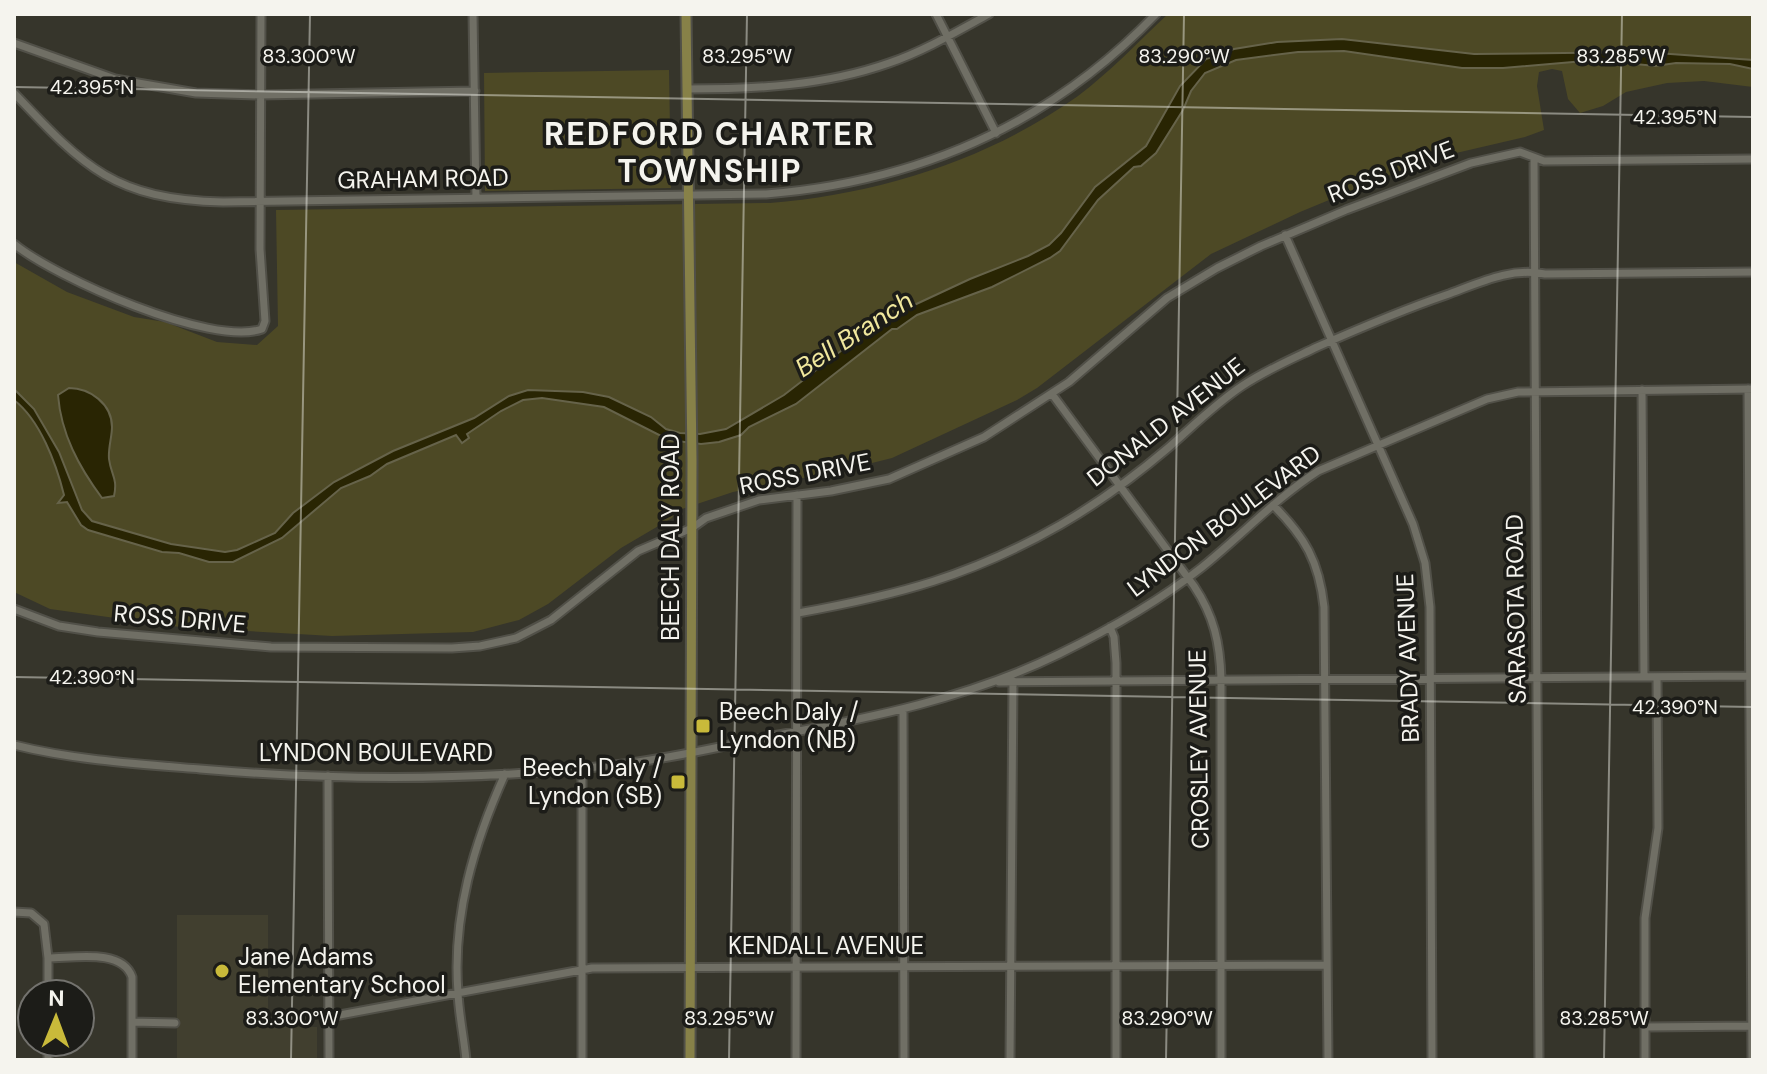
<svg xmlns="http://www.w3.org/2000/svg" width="1767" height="1074" viewBox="0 0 1767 1074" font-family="'DM Sans',sans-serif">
<rect width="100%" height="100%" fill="#36352b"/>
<path fill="#413f2f" d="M177,915H268V1027H317V1060H177Z"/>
<path fill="#4d4925" d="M1168,14H1753V87L1704,81L1667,83L1626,92L1603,106L1580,113L1568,99L1562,71L1552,69L1539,72L1537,86L1544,130L1525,137L1426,160L1300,212L1211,254L1037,388L1017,400L892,458L848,469L733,492L676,511L672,518L621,548L548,604L519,620L473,632L332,636L180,627L50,609L14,592V262L67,292L134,317L165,322L217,342L257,345L278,326L276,210L770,203C879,194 988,160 1078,96C1110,72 1139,41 1168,14Z
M669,70L671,188L485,191L484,73Z"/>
<path fill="#292503" stroke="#66634a" stroke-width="2" d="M1342,39L1474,54L1643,52L1753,60V69L1730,64L1676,63L1655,66L1596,60L1503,68H1462L1344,51L1298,52L1236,60L1205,73L1191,91L1183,110L1156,153L1141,166L1134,167L1098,200L1060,251L1050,258L992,287L917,315L897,329H892L796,404L749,427L741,435L719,442L701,444L669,440L604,407L542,398L523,400L501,411L467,434L469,438L462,443L456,435L387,464L370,476L341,488L282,538L233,562H209L179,553L162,552L88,530L81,525L67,502L58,503L64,495C56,463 40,420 14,400V389L34,409L59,452L82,510L92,521L171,544L225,552L237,550L275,533L293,513L334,482L393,451L474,418L509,396L528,390L583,392L609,397L651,417L666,429L680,433L700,434L726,429L784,395L859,337L897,313L970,279L1028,256L1049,245L1061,233L1095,187L1146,146L1180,86L1206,59L1234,49L1277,42Z
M69,388C90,388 112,404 112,427C112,437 108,448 109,459C111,475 118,478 114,496L102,498C79,467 61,434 58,395Z"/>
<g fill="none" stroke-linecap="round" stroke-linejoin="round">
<g stroke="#515048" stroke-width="11">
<path id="minor" d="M473,14L476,198
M936,14L996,133
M14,43L115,79L196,93L260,95L475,91
M687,89C755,89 824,86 889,63C924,51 956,32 989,14
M14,93C85,168 114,199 223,202L766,194C917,182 1050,124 1156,14
M1534,158L1539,1060
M1285,235L1413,524L1425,563L1430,607L1432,1060
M14,244C56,278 211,347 262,329L265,321L260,249L261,14
M1748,389L1752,1060
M1642,390L1644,677
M1052,394L1194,586C1214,616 1220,643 1221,679V1060
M1273,505C1305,537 1319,561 1324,607L1328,1060
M14,609L59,626L98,632L271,647L452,648L480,646L516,638L551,620L638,551L692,528L706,518L759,500L831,491L889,479L984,437L1069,382L1167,298L1217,268L1261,246L1346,210L1471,163L1520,152L1544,161L1753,159
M798,613C898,595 971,576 1060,525C1098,503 1135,476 1168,448C1192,427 1215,404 1242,386C1266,370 1292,359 1317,347C1360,328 1402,310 1446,295C1479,283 1510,267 1545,274L1753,272
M1110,627L1114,637L1116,663V1060
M999,682L1753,676
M903,709L904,1060
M14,745C74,760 138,764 200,769C340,781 483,781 623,764C673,758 723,746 773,736C870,718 969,698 1059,654C1108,630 1158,602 1201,568C1241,536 1276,498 1318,471L1487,399L1518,392L1753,389
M582,768V1060
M328,776L329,1060
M14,912L31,913L44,924L48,958V994
M48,958C73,958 122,948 132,977V1060
M329,1017L592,968L1327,965
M132,1022L175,1023
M1645,1027L1753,1026
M48,1060V1042
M466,1060C464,1038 459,1015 458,993C452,916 474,843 505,774
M796,1060L797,495
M1010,1060L1013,681
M1645,1060V918L1658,828L1657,677"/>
</g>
<g stroke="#515048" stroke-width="13">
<path id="major" d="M686,14L692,460L690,1060"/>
</g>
<use href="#minor" stroke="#706f65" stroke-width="7"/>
<use href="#major" stroke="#878148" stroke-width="9"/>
</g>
<path fill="none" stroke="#f5f4ee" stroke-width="2" stroke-opacity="0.45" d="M14,87L1753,117M14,677L1753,707M291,1060L310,14M729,1060L747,14M1166,1060L1184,14M1604,1060L1622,14"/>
<g fill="#c9ba3a" stroke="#1c1c18" stroke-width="3">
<rect x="695" y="718" width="16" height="16" rx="4"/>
<rect x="670" y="774" width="16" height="16" rx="4"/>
<circle cx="222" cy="971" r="8"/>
</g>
<g text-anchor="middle" stroke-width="7" stroke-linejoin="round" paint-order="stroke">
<g font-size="24" fill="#f5f4ee" stroke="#1c1c18">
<text transform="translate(1391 172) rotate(-21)" y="8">ROSS DRIVE</text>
<text transform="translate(423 179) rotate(-1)" y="8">GRAHAM ROAD</text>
<text transform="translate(1166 422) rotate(-38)" y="8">DONALD AVENUE</text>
<text transform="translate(805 474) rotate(-11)" y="8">ROSS DRIVE</text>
<text transform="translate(1224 521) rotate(-37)" y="8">LYNDON BOULEVARD</text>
<text transform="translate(671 537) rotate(-90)" y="8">BEECH DALY ROAD</text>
<text transform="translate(1516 609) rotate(-91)" y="8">SARASOTA ROAD</text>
<text transform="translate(180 619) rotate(5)" y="8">ROSS DRIVE</text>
<text transform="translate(1408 658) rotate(-92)" y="8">BRADY AVENUE</text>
<text transform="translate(1199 749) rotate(-91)" y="8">CROSLEY AVENUE</text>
<text x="376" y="761">LYNDON BOULEVARD</text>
<text x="826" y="954">KENDALL AVENUE</text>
</g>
<g font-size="24" fill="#f5f4ee" stroke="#1c1c18" text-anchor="start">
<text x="719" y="720">Beech Daly /<tspan x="719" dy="28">Lyndon (NB)</tspan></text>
<text x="662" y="776" text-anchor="end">Beech Daly /<tspan x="662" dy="28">Lyndon (SB)</tspan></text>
<text x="238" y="965">Jane Adams<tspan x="238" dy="28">Elementary School</tspan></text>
</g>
<g font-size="26" font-style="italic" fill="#f0e79d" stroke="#1c1c18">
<text transform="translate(854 334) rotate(-33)" y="9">Bell Branch</text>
</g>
<g font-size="32" font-weight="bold" letter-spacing="2" fill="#f5f4ee" stroke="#1c1c18">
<text x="710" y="145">REDFORD CHARTER<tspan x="710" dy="37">TOWNSHIP</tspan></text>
</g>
</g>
<g font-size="20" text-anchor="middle" fill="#f5f4ee" stroke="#1c1c18" stroke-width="7" stroke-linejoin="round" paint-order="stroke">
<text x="309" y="63">83.300°W</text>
<text x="747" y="63">83.295°W</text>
<text x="1184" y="63">83.290°W</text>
<text x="1621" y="63">83.285°W</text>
<text x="92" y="94">42.395°N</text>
<text x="1675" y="124">42.395°N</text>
<text x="92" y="684">42.390°N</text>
<text x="1675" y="714">42.390°N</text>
<text x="292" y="1025">83.300°W</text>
<text x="729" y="1025">83.295°W</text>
<text x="1167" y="1025">83.290°W</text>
<text x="1604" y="1025">83.285°W</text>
</g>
<rect width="1767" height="1074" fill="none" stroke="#f5f4ee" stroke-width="32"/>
<g transform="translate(56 1018) rotate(1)"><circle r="38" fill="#1c1c18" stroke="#73726e" stroke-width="2"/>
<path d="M0-6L14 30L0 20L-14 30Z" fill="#c9ba3a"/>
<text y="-12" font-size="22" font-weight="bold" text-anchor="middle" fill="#f5f4ee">N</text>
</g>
</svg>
